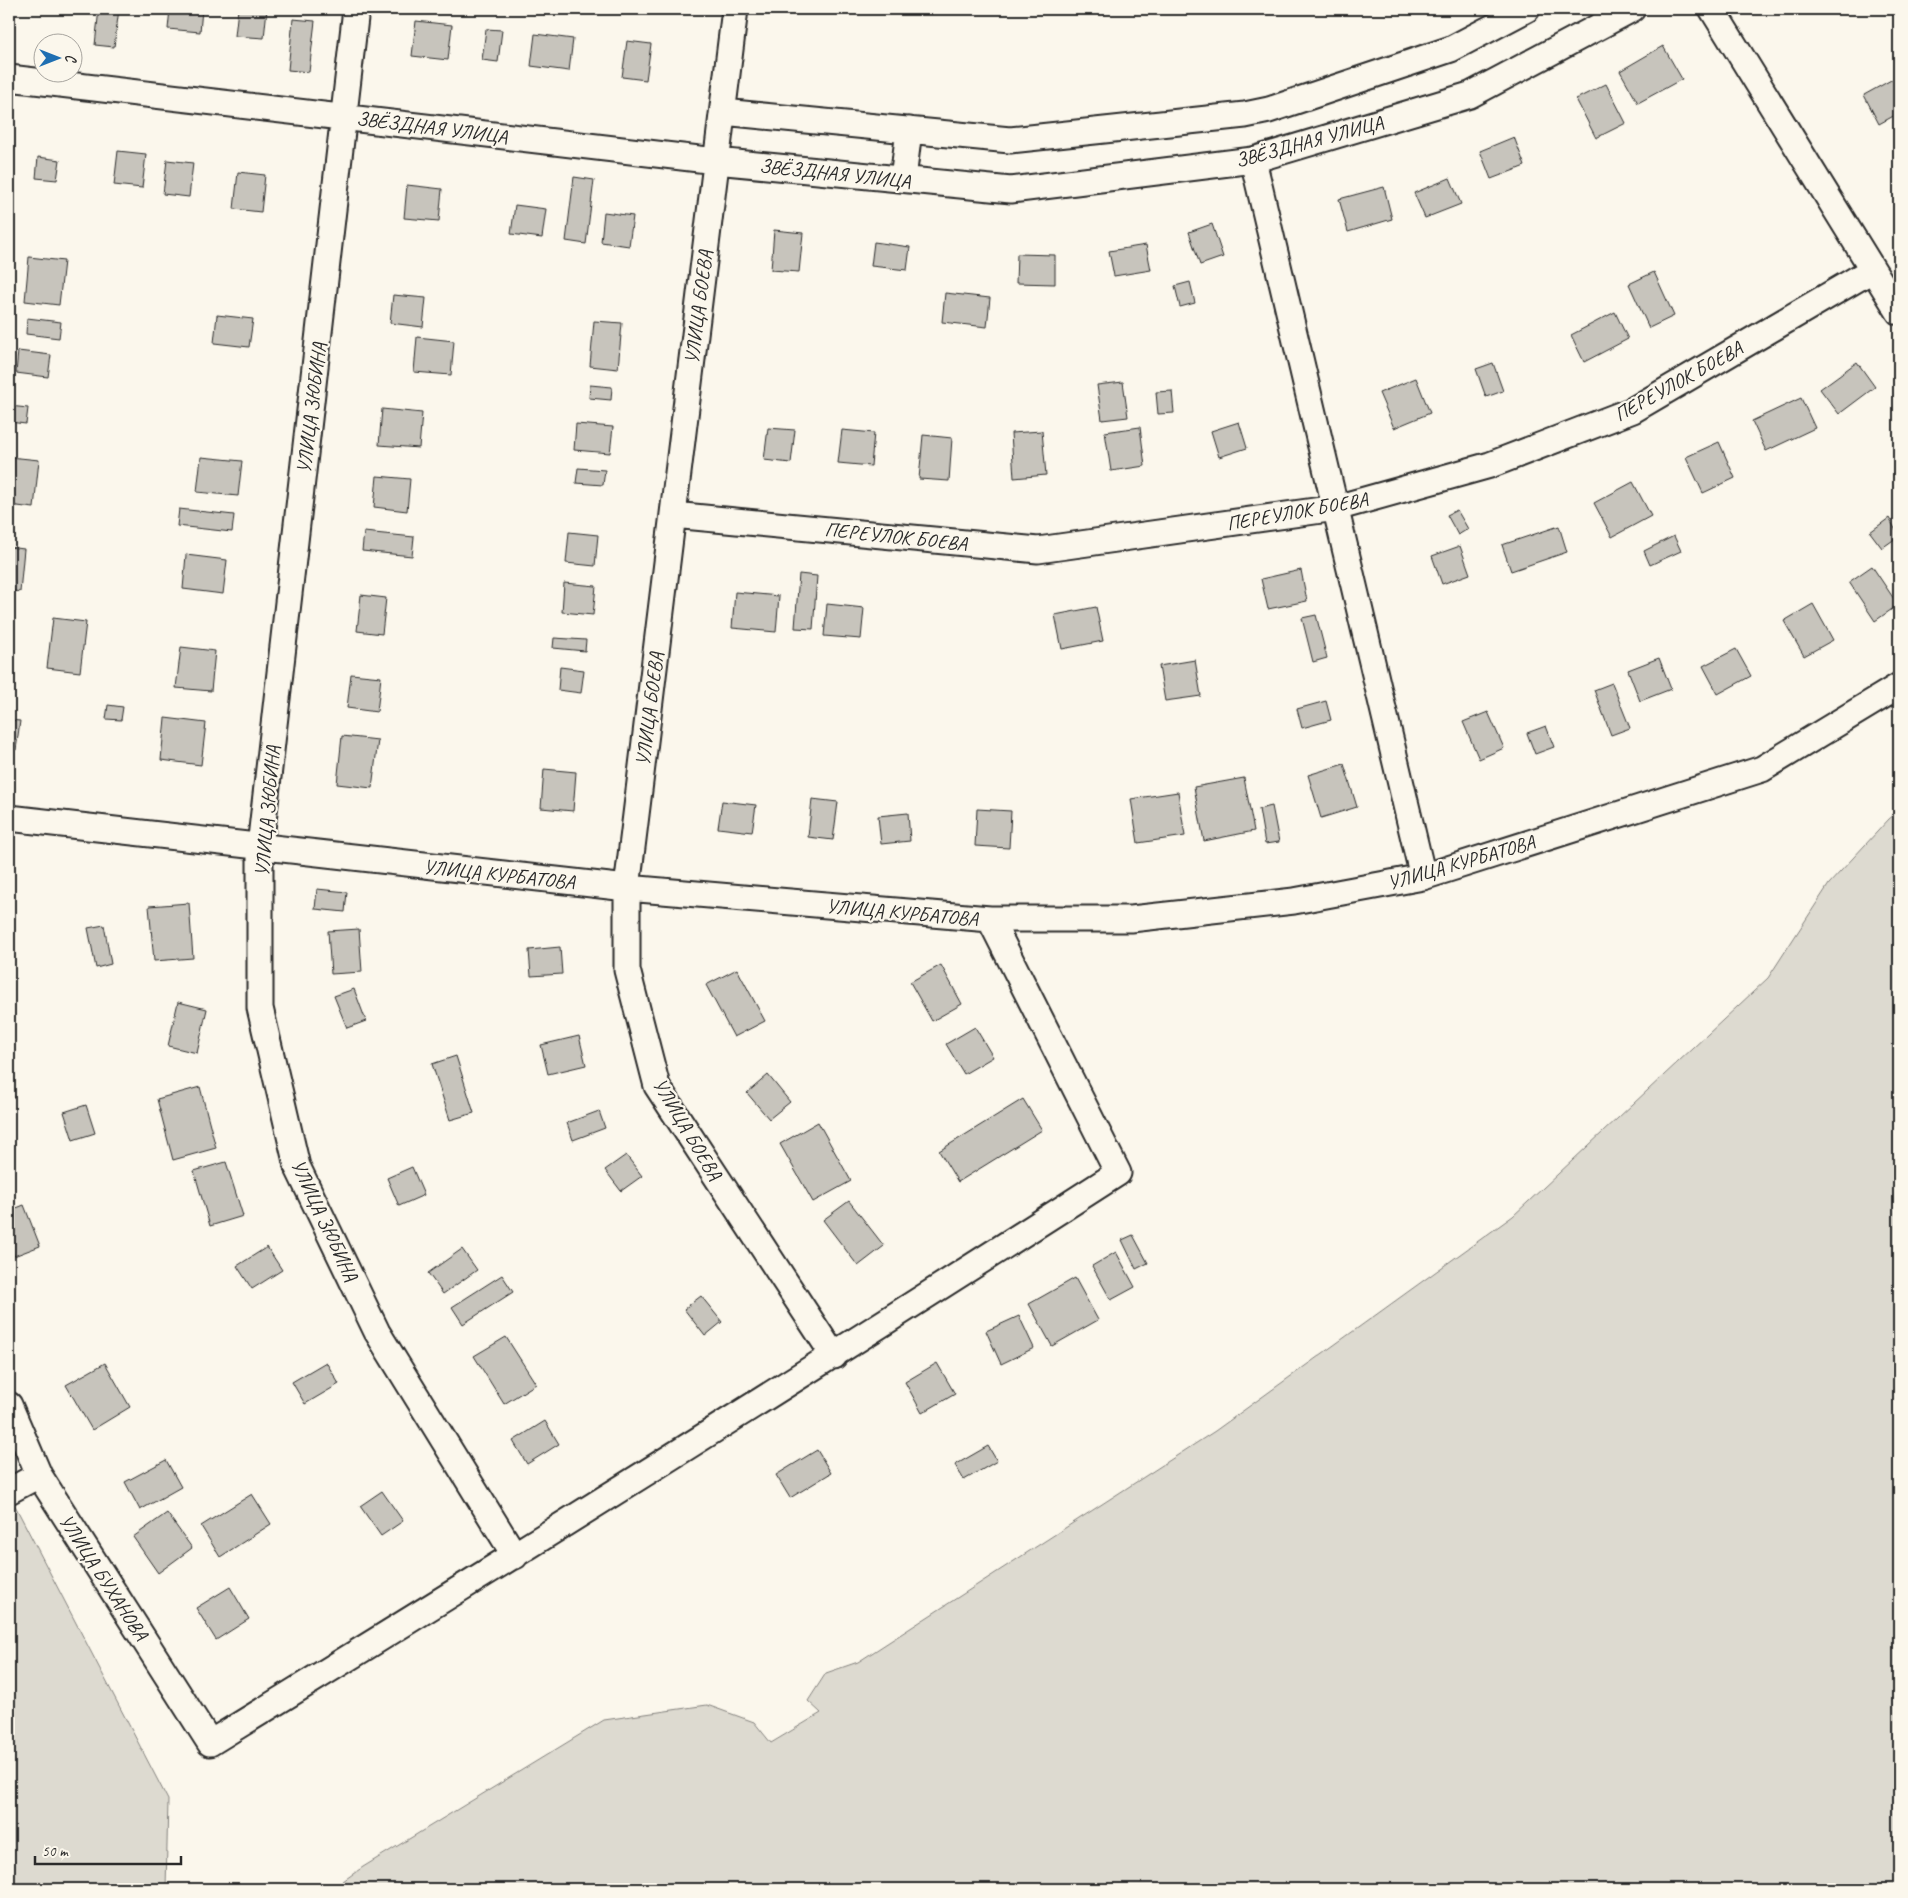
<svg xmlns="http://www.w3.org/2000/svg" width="1908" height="1898" viewBox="0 0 1908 1898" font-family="Caveat,sans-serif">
<rect width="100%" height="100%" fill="#fbf7ec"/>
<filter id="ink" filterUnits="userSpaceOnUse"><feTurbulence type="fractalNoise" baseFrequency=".02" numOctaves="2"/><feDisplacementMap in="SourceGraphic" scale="10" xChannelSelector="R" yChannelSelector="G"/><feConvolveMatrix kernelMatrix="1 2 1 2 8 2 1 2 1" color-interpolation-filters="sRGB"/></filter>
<g filter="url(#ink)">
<path fill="#dddad0" stroke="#84827e" d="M1899,811V1889H339L343,1881L363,1867L604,1720L707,1705L754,1722L771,1743L821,1713L808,1701L826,1673L858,1662L1215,1431L1513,1216L1768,978L1829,884L1889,819Z
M9,1494L168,1800L166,1889H9Z"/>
<path fill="#c7c4bc" stroke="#2b2b2b" d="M99,9H119L114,47L95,45Z
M170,9H202L200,32L168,29Z
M238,9H267L264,38L235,36Z
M293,19L315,21L309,72L288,70Z
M416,21L452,25L448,60L412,56Z
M486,29L502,30L498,62L482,60Z
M535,34L573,39L569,71L531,66Z
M627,41L651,44L646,80L622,77Z
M1663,46L1682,79L1638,103L1620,71Z
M1893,79L1899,91V113L1879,124L1864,95Z
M1606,84L1626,123L1596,138L1576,99Z
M1514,137L1525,166L1491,179L1480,151Z
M118,151L146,154L142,188L114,185Z
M38,157L60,160L57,180L36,178Z
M167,160L193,163L189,197L163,194Z
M238,172L265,175L261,212L234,209Z
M574,177L594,180L586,244L566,241Z
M1450,178L1461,204L1425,218L1414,193Z
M407,185L442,189L439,221L404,218Z
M1384,187L1392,219L1348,232L1339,199Z
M515,205L546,209L542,238L511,234Z
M604,212L633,216L629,246L601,242Z
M1212,224L1223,257L1200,265L1189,232Z
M774,230L803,233L799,272L771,270Z
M874,242L910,247L907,270L871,266Z
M1146,245L1151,270L1114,276L1109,251Z
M1017,254L1055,255V284L1016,283Z
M29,257L64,261L59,305L25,301Z
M1654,272L1674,316L1649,328L1629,284Z
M1190,282L1195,303L1180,307L1175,286Z
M945,293L990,298L987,327L942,322Z
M393,295L426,298L423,327L390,323Z
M1615,312L1628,339L1584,362L1571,335Z
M217,315L253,319L249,347L214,343Z
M27,318L61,322L59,338L26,334Z
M594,321L622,323L618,369L590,366Z
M417,337L454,341L451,375L414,372Z
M18,351L51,355L48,377L16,373Z
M1857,362L1875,387L1839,414L1820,389Z
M1493,363L1503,391L1486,397L1476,369Z
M1416,378L1430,413L1394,428L1379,393Z
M1123,382L1128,417L1102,420L1097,385Z
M590,385L612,387L611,400L589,398Z
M1172,391L1174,413L1158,414L1156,392Z
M1801,398L1815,428L1766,451L1752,421Z
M9,406L28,408L26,424L9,422Z
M382,409L422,413L419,448L379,445Z
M1239,422L1247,448L1219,457L1211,431Z
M576,424L613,427L610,453L574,450Z
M1140,427L1145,466L1111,471L1105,432Z
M768,428L795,430L791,463L764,460Z
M842,430L874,433L871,466L838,463Z
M1042,431L1046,475L1014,478L1011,433Z
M923,435L952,438L949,481L919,479Z
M1719,442L1735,478L1703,493L1686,457Z
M10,457L39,460L34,508L9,505Z
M201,457L242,461L238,496L197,492Z
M578,468L605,470L603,485L576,483Z
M377,476L410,479L407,511L374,507Z
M1633,482L1651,516L1612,537L1594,503Z
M179,509L234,515L232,532L177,526Z
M1457,510L1468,529L1458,535L1447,515Z
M1889,518L1899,536L1882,548L1870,532Z
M1559,526L1567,552L1511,571L1502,545Z
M364,532L414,537L412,556L362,551Z
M569,532L598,535L595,566L566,563Z
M1674,536L1681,551L1650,565L1644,551Z
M1460,546L1470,574L1442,584L1432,556Z
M9,547L24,549L20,592L9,590Z
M186,555L227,560L223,594L183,589Z
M1872,566L1898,605L1875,621L1849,582Z
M1301,570L1307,601L1268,609L1261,579Z
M799,574L817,576L813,629L795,628Z
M564,583L596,586L593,615L562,612Z
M735,592L779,596L776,632L732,628Z
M361,595L386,598L382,634L357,631Z
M827,604L864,608L861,639L824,636Z
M1813,604L1833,640L1804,656L1784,621Z
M1096,607L1103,641L1062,649L1055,615Z
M1316,615L1327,658L1313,662L1302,618Z
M53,618L86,622L80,672L47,668Z
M554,638L586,640L585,651L553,648Z
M181,647L215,651L211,691L176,688Z
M1736,649L1751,676L1718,694L1703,666Z
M1659,658L1671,689L1640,701L1628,670Z
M1195,660L1201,696L1165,701L1159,666Z
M560,667L584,670L581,693L558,690Z
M351,674L381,677L377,712L347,708Z
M1612,683L1630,728L1611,735L1594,690Z
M1326,701L1331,720L1302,728L1297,709Z
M108,705L123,707L121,720L106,719Z
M1488,712L1504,748L1479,759L1463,722Z
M165,718L206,723L201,765L161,760Z
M9,720L20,721L16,750L9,749Z
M1546,726L1554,747L1535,754L1527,733Z
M342,736L378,740L372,788L337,784Z
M1344,764L1357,807L1321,818L1308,775Z
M544,769L576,772L573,811L541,808Z
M1244,778L1254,831L1204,841L1194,787Z
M1178,792L1185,836L1138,843L1131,799Z
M812,799L838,802L833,840L808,837Z
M722,801L756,805L752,832L718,828Z
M1272,806L1279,842L1265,844L1259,809Z
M977,809L1011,811L1009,848L975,846Z
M908,813L910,841L881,844L878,816Z
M317,889L347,892L345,912L315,909Z
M189,903L193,958L154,961L149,906Z
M104,925L111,964L96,968L88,928Z
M359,929L362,972L331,974L328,931Z
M560,947L562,974L531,976L529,950Z
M941,965L962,1004L932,1021L910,982Z
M737,969L765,1021L734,1037L706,985Z
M354,989L366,1021L347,1028L334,996Z
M178,1002L207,1009L197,1053L168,1046Z
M975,1027L993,1057L964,1074L946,1044Z
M579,1036L586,1065L548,1074L541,1045Z
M456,1056L474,1113L450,1120L432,1064Z
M9,1071L14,1098L9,1099Z
M768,1075L790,1102L769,1119L747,1093Z
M200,1087L216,1148L173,1160L157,1099Z
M1023,1099L1042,1130L958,1182L939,1151Z
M86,1105L95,1133L73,1140L64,1112Z
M599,1111L605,1128L573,1140L567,1123Z
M818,1122L851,1181L813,1202L780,1144Z
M626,1155L642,1176L621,1191L605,1170Z
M226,1162L243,1216L210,1226L194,1171Z
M412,1167L424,1195L399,1206L387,1178Z
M849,1201L884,1246L858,1266L823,1220Z
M24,1205L40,1246L14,1256L9,1242V1211Z
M1133,1235L1148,1263L1136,1269L1122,1240Z
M267,1247L282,1270L252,1289L237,1266Z
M462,1249L477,1270L443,1294L428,1273Z
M1116,1252L1135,1287L1111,1300L1092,1266Z
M502,1275L513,1292L463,1324L452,1307Z
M1075,1278L1098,1320L1052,1346L1029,1304Z
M701,1296L722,1322L705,1336L684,1309Z
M1019,1316L1034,1348L1001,1364L986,1331Z
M506,1337L536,1384L504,1404L474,1356Z
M326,1362L339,1384L305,1404L292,1382Z
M105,1363L130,1407L92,1430L66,1385Z
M937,1363L955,1394L922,1413L905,1382Z
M545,1421L559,1444L527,1464L513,1441Z
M988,1446L997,1461L964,1480L955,1465Z
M817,1450L831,1473L790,1498L776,1475Z
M166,1460L181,1487L140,1510L125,1482Z
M382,1491L403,1521L381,1536L360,1506Z
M252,1494L271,1524L220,1557L201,1526Z
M167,1513L192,1548L158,1573L133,1537Z
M230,1587L249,1619L216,1640L196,1608Z"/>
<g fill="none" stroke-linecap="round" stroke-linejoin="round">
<g stroke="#2b2b2b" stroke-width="29">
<path id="minor" d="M356,9L260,847V1008L297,1166L377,1332L515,1556
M735,9L627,888V970L657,1086L834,1356
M1712,9L1899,312
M9,78L716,161L1011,190L1253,160L1470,95L1632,9
M723,112L1010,140L1245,115L1269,110L1451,49L1527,9
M1253,160L1423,877
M903,179L909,130
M673,515L1038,550L1336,508L1490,465L1633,410L1872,270
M9,818L627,888L990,919H1131L1294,901L1423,877L1762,769L1899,686
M9,1405L39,1475L210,1743C515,1556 818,1366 1118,1173L990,919
M9,1491L39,1475"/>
</g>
<use href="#minor" stroke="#fbf7ec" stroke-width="25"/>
</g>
</g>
<g text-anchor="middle" stroke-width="4.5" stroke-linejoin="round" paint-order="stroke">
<g font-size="20" fill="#2b2b2b" stroke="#fbf7ec">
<text transform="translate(432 127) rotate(7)" y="7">ЗВЁЗДНАЯ УЛИЦА</text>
<text transform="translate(1309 141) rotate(-15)" y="7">ЗВЁЗДНАЯ УЛИЦА</text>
<text transform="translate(835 173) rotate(6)" y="7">ЗВЁЗДНАЯ УЛИЦА</text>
<text transform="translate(698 307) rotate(-83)" y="7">УЛИЦА БОЕВА</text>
<text transform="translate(1678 381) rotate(-29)" y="7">ПЕРЕУЛОК БОЕВА</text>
<text transform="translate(311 408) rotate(-83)" y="7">УЛИЦА ЗЮБИНА</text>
<text transform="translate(1297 511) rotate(-10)" y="7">ПЕРЕУЛОК БОЕВА</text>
<text transform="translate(896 536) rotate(6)" y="7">ПЕРЕУЛОК БОЕВА</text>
<text transform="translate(649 709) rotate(-83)" y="7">УЛИЦА БОЕВА</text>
<text transform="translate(267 811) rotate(-85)" y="7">УЛИЦА ЗЮБИНА</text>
<text transform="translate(1461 862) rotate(-16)" y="7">УЛИЦА КУРБАТОВА</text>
<text transform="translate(499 874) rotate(6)" y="7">УЛИЦА КУРБАТОВА</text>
<text transform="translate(902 912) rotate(5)" y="7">УЛИЦА КУРБАТОВА</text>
<text transform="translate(688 1129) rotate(59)" y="7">УЛИЦА БОЕВА</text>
<text transform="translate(325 1220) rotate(65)" y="7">УЛИЦА ЗЮБИНА</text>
<text transform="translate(104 1577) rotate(57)" y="7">УЛИЦА БУХАНОВА</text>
</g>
</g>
<rect width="1908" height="1898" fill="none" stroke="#fbf7ec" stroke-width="30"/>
<rect x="15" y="15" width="1878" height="1868" fill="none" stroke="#2b2b2b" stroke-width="2" filter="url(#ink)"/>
<g transform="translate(58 58) rotate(90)"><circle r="24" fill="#fbf7ec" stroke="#a8a59f"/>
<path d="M0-4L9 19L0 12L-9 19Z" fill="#1f6fb2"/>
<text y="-8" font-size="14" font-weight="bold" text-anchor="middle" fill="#2b2b2b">С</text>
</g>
<path d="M35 1856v8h146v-8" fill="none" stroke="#2b2b2b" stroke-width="2.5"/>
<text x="42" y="1856" font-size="15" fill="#2b2b2b" stroke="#fbf7ec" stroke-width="4" paint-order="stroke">50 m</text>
</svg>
